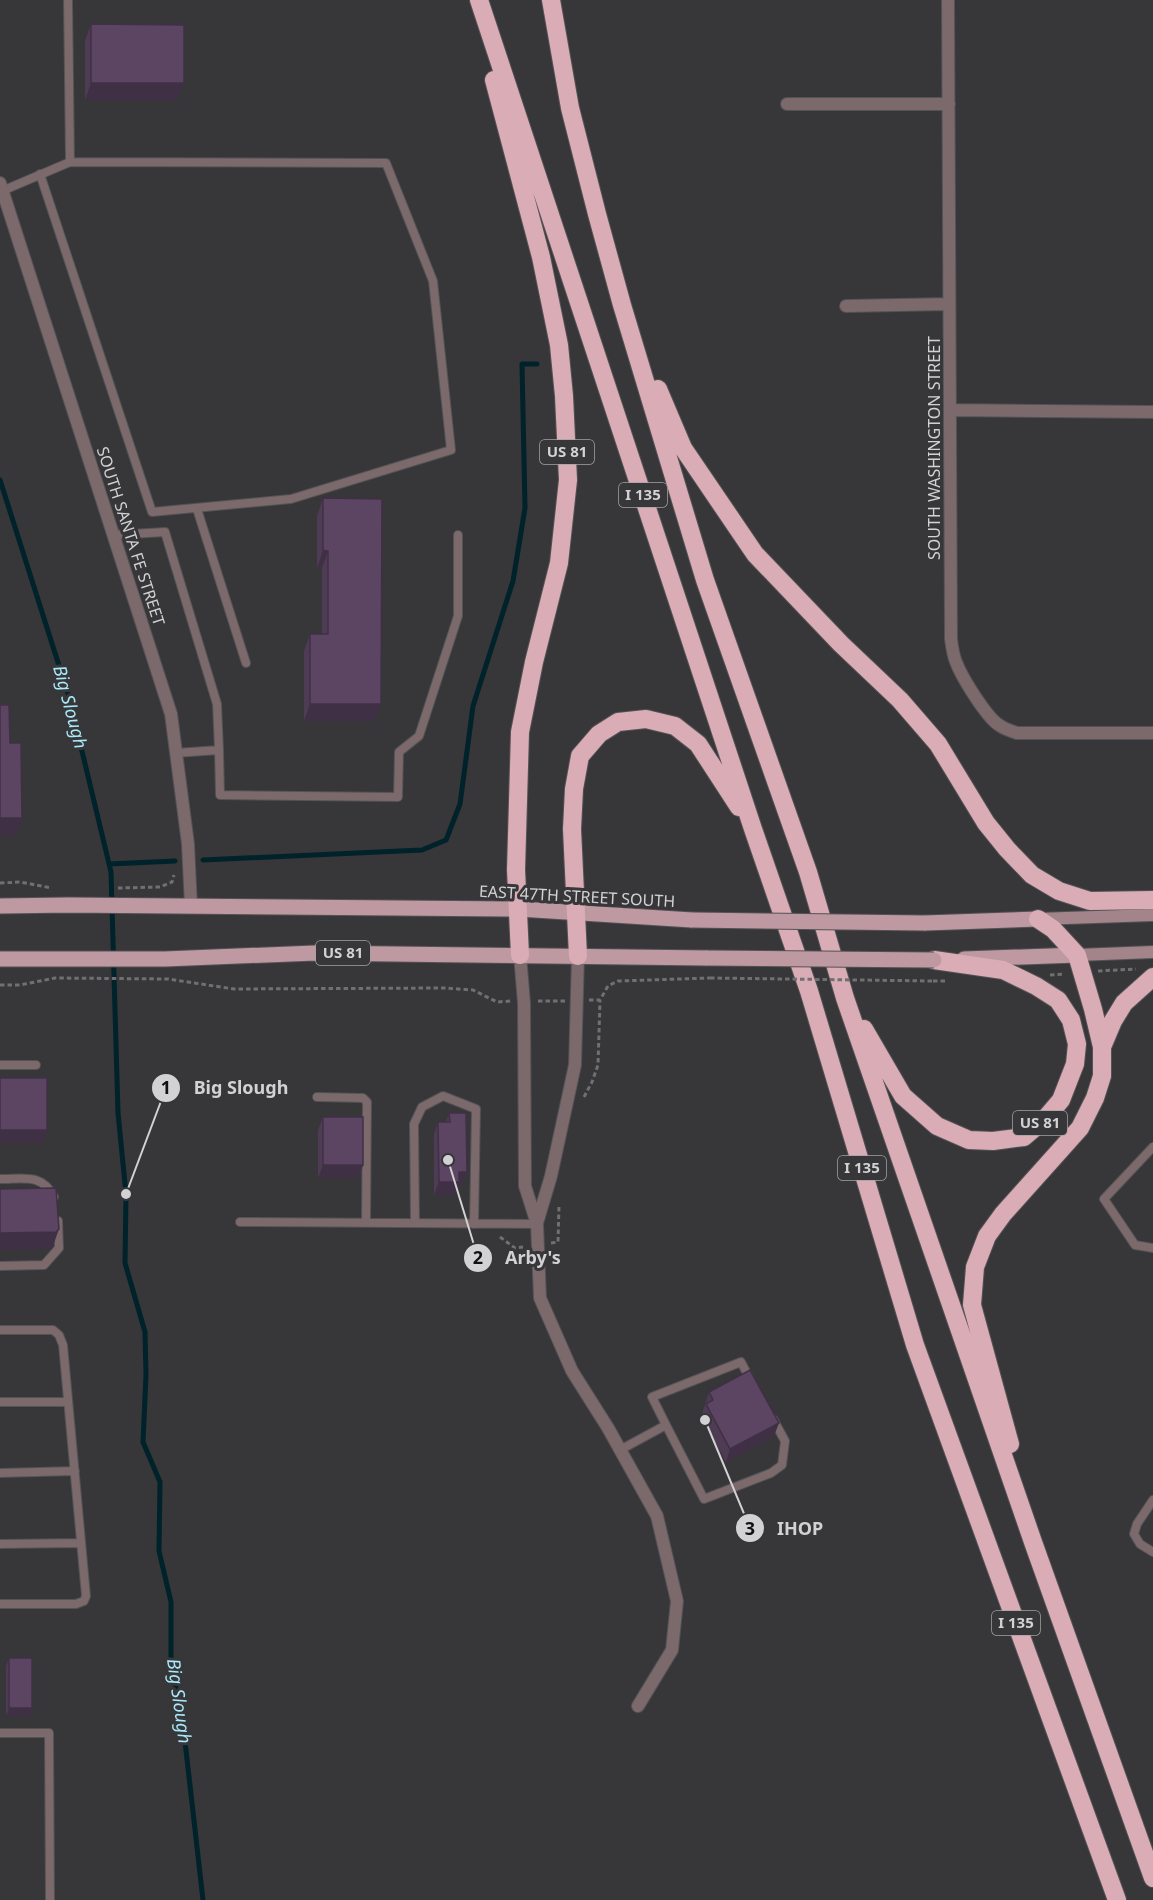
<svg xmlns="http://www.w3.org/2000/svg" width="1153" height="1900" viewBox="0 0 1153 1900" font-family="'Noto Sans',sans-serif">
<rect width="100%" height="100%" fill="#373639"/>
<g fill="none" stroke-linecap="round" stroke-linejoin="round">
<path stroke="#00222a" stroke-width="5" d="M0,480L69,697L111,872L118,1113L126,1194L125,1263L145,1332L146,1375L143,1442L160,1482L159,1551L171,1602V1667L182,1715L203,1900
M203,860L422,850L446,840L460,804L473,706L513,581L525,508L522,364H537
M109,864L175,861"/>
<g stroke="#535255" stroke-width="10">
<path id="lane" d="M40,174L152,512L291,499L451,450L433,281L386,163L70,162
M2,191L70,162L68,0
M197,509L246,663
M114,535L165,532L217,704L219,750
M176,753L219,750L220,795L398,797L399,752L419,736L458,616V535
M0,1065H36
M317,1097L363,1098L367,1102L366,1223
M1153,1147L1104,1199L1135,1245L1153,1248
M0,1179C23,1179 42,1173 54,1197
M240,1222L537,1224
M415,1223L414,1124L422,1107L443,1096L476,1109L474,1224
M0,1266L44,1265L59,1248L58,1221
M0,1330H53L59,1335L63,1345L86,1596L84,1601L76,1604H0
M0,1402H68
M666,1425L704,1499L771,1473L782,1465L785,1441L773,1419
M620,1450L666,1425L652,1397L741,1362L751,1381
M0,1473L75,1471
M1153,1500L1137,1524L1134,1534L1140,1544L1153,1552
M0,1544L81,1543
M0,1733H49L50,1900"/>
</g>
<g stroke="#535255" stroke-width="14">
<path id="street" d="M948,0L951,639C952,647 953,655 956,662C962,678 981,707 992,719C999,727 1008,730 1017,733H1153
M787,104H949
M0,183L171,714L188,844L191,906
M846,306L949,304
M950,410L1153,412
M520,955L524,1003L525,1186L537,1224L540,1298L572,1371L608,1428L657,1516L677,1601L672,1650L638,1706
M537,1223L551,1176L575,1065L578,956"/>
</g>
<g stroke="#535255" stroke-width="14">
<path id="secondary" d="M1038,919L1153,915
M1077,955L1153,952"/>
</g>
<g stroke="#535255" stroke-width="17">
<path id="primary" d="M0,906L68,905L519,909L692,920
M925,923L1038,919
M0,959H165L315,953L707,958
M964,959L1077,955"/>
</g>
<g stroke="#535255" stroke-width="20">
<path id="highway" d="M479,0L753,829L809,991L915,1345L1117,1900
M551,0L570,108L597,214L622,305L705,580L808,872L845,998L1033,1542L1153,1878
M494,80L541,257L559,345L564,396L568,480L559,563L534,662L520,732L516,870L520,955
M658,389L683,448L755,554L841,644L900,700L938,744L986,823L1007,849L1032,875L1059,891L1090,901L1153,900
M578,956L572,829L574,789L580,756L599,734L618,722L646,719L675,726L698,744L739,807
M864,1029L903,1096L937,1126L969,1140L993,1141L1024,1137L1044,1120L1061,1100L1075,1064L1077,1044L1071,1020L1058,1000L1036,986L1003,970L934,960
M1102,1047L1113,1021L1124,1003L1153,977
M1010,1444L972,1305L975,1267L987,1236L1003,1214L1080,1128L1095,1098L1102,1076V1047L1093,1009L1077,955L1053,929L1038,919"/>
</g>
<path stroke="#706f72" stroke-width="3" stroke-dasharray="4.5 3" stroke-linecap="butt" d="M0,883L20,882L52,888
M118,888L160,887L172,882L174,875
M1098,971L1136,969
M1050,975L1064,974
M933,981H948
M0,985H20L55,978L168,979L234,989L444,988L473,990L497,1002L511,1001
M589,1000H600L608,986L618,981L710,978
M538,1001H565
M584,1097L592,1082L598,1065L600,1000
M500,1237L515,1248L523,1247
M551,1243L558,1242L559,1205"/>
<use href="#lane" stroke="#7b696c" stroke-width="8"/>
<use href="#street" stroke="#7b696c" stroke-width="12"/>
<use href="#secondary" stroke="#a2848a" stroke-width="12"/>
<use href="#primary" stroke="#bf99a1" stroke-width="15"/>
<use href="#highway" stroke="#d9acb6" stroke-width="18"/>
<g stroke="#535255" stroke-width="17" stroke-linecap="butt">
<path id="primary-bridge" d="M692,920L925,923
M707,958L934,960"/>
</g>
<path stroke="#706f72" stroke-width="3" stroke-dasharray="4.5 3" stroke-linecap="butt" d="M710,978L933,981"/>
<use href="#primary-bridge" stroke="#bf99a1" stroke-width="15"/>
</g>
<path fill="#4e3b54" d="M91,24L184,83L177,100H85V41Z
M323,498L381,704L374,721H304V651L310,634H322V568H317V516Z
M449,1113L467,1172L462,1185H458L454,1195H434V1134L438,1122H446Z
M323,1117L363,1165L358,1178H318V1130Z
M709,1392L774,1436L726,1462L701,1417Z
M9,1658L32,1708L29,1716H6V1666Z"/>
<path fill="#403045" d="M91,83H184L177,100H85Z
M323,550L328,551L322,568H317Z
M310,704H381L374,721H304Z
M0,818H22L16,835H0Z
M0,1130H47L42,1143H0Z
M323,1165H363L358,1178H318Z
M459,1172H467L462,1185H458L454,1195H434L439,1182Z
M59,1229L53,1246L50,1249L0,1250V1233Z
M779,1423L774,1436L726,1462L730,1449Z
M9,1708H32L29,1716H6Z"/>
<path fill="#5b4562" stroke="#403045" stroke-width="1.5" d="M91,24L184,25V83H91Z
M323,498L382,499L381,704H310V634H328V551L323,550Z
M0,705H9L10,743H21L22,818H0Z
M0,1078H47V1130H0Z
M449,1113H466L467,1172H459V1182H439L438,1122H450Z
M323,1117H363V1165H323Z
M56,1188L59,1229L56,1232L0,1233V1189Z
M750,1370L779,1423L730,1449L706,1404L713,1400L709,1392Z
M9,1658H32V1708H9Z"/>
<g text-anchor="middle" stroke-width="6" stroke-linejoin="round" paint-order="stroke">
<g fill="#373639" stroke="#a4a2a5" stroke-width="1.5">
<rect x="540" y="440" width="54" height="24" rx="4.5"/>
<rect x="619" y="483" width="48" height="24" rx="4.5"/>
<rect x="316" y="941" width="54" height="24" rx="4.5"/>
<rect x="1013" y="1111" width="54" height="24" rx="4.5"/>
<rect x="838" y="1156" width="48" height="24" rx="4.5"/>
<rect x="992" y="1611" width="48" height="24" rx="4.5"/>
</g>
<g font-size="15" font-weight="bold" fill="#d2d1d3">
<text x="567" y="457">US 81</text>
<text x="643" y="500">I 135</text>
<text x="343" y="958">US 81</text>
<text x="1040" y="1128">US 81</text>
<text x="862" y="1173">I 135</text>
<text x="1016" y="1628">I 135</text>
</g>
<g font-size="16" fill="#d2d1d3" stroke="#373639">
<text transform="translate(934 448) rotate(-90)" y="6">SOUTH WASHINGTON STREET</text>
<text transform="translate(131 536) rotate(72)" y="6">SOUTH SANTA FE STREET</text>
<text transform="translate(577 896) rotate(3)" y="6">EAST 47TH STREET SOUTH</text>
</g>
<g font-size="18" font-style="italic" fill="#a9e9f9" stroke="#373639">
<text transform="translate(70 707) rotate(75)" y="6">Big Slough</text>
<text transform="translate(179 1701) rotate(82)" y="6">Big Slough</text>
</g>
</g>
<path fill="none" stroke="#d2d1d3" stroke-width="2" d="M126 1194L166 1088M448 1160L478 1258M705 1420L750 1528"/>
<g fill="#d2d1d3" stroke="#373639" stroke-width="2">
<circle cx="126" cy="1194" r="6"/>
<circle cx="448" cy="1160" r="6"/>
<circle cx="705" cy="1420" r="6"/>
<circle cx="166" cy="1088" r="15"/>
<circle cx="478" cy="1258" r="15"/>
<circle cx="750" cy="1528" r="15"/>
</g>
<g font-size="18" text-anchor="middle" font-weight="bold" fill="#111">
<text x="166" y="1094">1</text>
<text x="478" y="1264">2</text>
<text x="750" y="1535">3</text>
</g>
<g font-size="18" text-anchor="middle" font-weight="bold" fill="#d2d1d3" stroke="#373639" stroke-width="6" stroke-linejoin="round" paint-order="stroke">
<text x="241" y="1094">Big Slough</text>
<text x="533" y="1264">Arby's</text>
<text x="800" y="1535">IHOP</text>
</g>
</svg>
